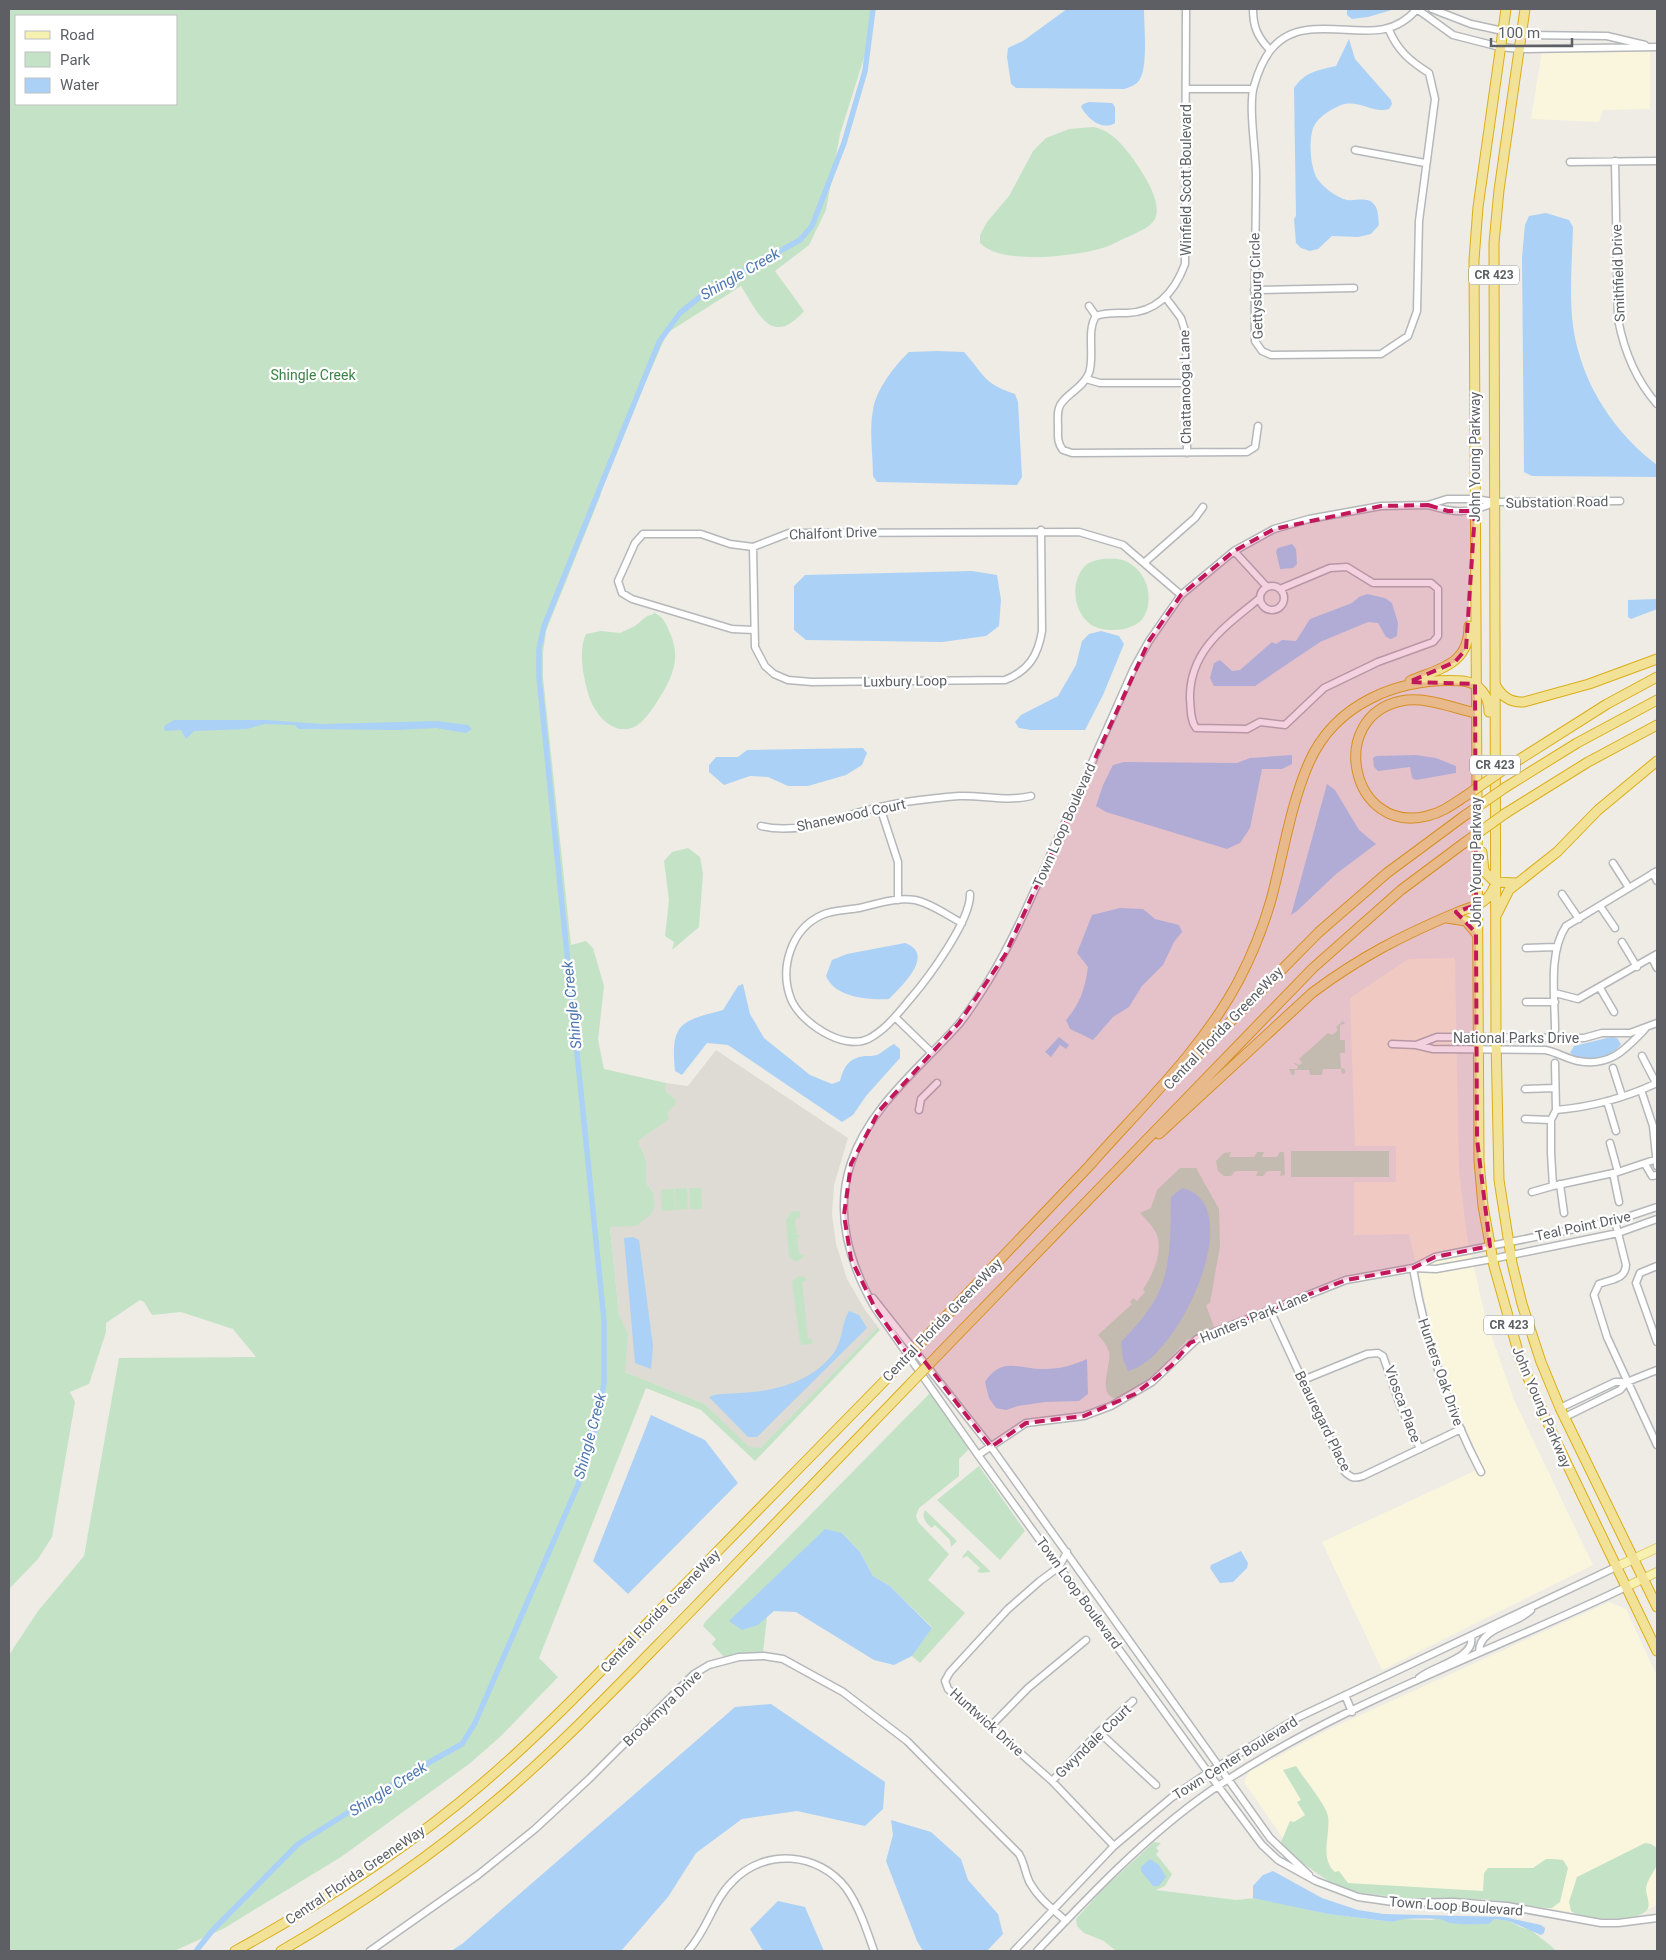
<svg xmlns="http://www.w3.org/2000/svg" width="1666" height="1960" viewBox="0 0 1666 1960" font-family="Roboto,sans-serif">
<rect width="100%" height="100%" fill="#eeece5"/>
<path fill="#faf6dd" d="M1542,51H1650V109L1603,110L1599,122L1531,119Z
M1455,958L1459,1170L1467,1237L1486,1320L1514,1400L1593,1565L1382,1670L1322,1542L1483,1467L1459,1413L1434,1339L1409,1234L1354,1235V1182H1396V1146H1355L1350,998L1408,959Z
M1609,1602L1626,1609L1657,1676V1905L1642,1912L1583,1914L1490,1899L1362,1892L1285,1841L1244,1782L1249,1772L1332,1728Z"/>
<path fill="#dddbd3" d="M716,1050L848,1138L834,1185L832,1215L836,1244L847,1279L865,1310L878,1327L760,1448H749L705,1404L625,1372L619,1316L610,1226H636L653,1192L646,1183V1160L638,1141L668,1119L664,1099L666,1083L688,1086Z"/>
<path fill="#c4e3c6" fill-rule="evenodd" d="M9,9H872L868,45L840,134L826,210L809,245L775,271L804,311C772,348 758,313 741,286L667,333L597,494H601L546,631L543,653V677L571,945L586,941L593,948L604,986L598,1040L604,1069L666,1083L665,1091L676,1100L674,1106L667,1112L669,1119L638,1141L646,1160V1183L653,1192L655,1206L650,1215L636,1226L610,1227L619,1315L628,1334L625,1372L705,1404L749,1447L760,1448L878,1327L880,1330L755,1461L701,1410L646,1388L539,1658L558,1677L500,1737L469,1764L341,1857L223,1929L174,1951H9V1655L38,1611L84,1556L119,1358L256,1357L233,1329L181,1312L152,1315L144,1302L140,1300L106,1323V1332L89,1384L70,1392L75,1402L52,1537L38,1559L9,1589ZM16,16H176V104H16Z
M1093,127C1113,130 1127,150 1138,166C1146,178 1162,203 1155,219C1150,228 1139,231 1130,236C1122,239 1114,244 1106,247C1078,256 1001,266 980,243V235L987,222L1009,196L1033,151L1046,138L1069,129Z
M1102,559C1109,559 1119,558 1125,561C1146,570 1154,595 1145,615C1137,632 1104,634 1090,624C1073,611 1070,581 1085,566C1088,562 1097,560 1102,559Z
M653,612C663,617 665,621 669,631C683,660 671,680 655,705C650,712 642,724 634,727C612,737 593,712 588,693C583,675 578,651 586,634L601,631L620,633L635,626L647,616L654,614Z
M688,848L700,857L703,874L699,927L672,950L674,942L665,936L669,900L664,861L672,852Z
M1343,1021L1345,1024L1340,1025V1040H1345V1053H1340L1341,1068L1345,1069V1073L1342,1074L1341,1069H1323L1322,1075H1310L1309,1070H1295L1294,1075H1292L1289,1069H1297L1298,1066L1294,1064L1295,1063L1299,1065L1302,1063L1299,1059L1328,1033L1332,1035L1338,1030L1336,1027Z
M1291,1151H1389V1177H1291Z
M1231,1152L1229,1157H1254L1257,1152H1264L1262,1157H1277L1280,1152H1284L1285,1175L1280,1176L1281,1171H1267L1263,1176H1256L1258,1171H1235L1231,1176H1224L1218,1171L1216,1161L1224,1153Z
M1180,1168H1196L1219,1209L1220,1246L1210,1303L1206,1305L1214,1327L1187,1340L1150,1380L1118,1399C1095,1397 1112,1365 1109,1352C1107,1346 1103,1340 1098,1335L1132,1304L1130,1302L1133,1298L1137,1301L1145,1292L1143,1289C1153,1276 1165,1247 1155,1231C1151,1224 1145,1219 1140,1213L1151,1208L1157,1190Z
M687,1188L688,1209L676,1210L675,1189Z
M689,1188H701L702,1209H690Z
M674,1189L675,1210L662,1211L661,1190Z
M800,1211V1217L795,1219L797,1235L802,1236L797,1238L799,1254L804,1255L800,1260L794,1261L789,1256L786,1220L791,1212Z
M798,1276L805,1277L807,1280L802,1282L808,1338L813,1340L812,1344L802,1345L800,1341L792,1282Z
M933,1390L972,1446L959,1459V1476L919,1508L916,1516L918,1522L949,1554L928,1580L965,1613L920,1663L912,1656L932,1627L890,1586L873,1576L860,1552L842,1533L757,1625L767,1617L763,1653H740L724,1657L712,1644L716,1639L703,1626L705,1622Z
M979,1466L1025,1531L1000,1560L937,1500Z
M925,1510L957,1541L951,1547L950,1540L935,1525L932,1528C926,1524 921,1517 925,1510Z
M968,1550L990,1571V1572L980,1573L977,1571L980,1568L967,1556L963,1558L962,1557Z
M1296,1766C1303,1777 1326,1805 1328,1816C1331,1834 1319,1858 1335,1872L1339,1871L1348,1883L1483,1891L1484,1873L1488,1868H1533L1546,1859H1553L1563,1860L1568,1868L1560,1902L1552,1908H1545L1484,1899H1412L1361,1893L1334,1885L1295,1858L1284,1847L1281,1842L1290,1821L1294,1822L1305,1815L1297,1802L1301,1800L1283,1770Z
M1154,1842L1161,1843L1156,1848L1159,1851L1156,1854L1172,1874L1165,1886L1156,1890L1236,1900L1256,1898L1328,1914L1393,1922L1401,1919L1431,1920L1441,1918L1449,1922L1494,1919L1509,1921L1520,1927L1531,1930L1557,1951H1116L1104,1941L1084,1933L1077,1926L1076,1919L1104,1888Z
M1645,1843L1651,1844L1657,1848C1657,1853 1658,1859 1657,1864C1654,1873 1647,1879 1646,1889C1646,1896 1652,1905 1646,1911C1636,1922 1582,1920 1571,1911L1569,1902L1577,1877Z"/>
<path fill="#acd1f6" d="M1067,9H1144C1144,25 1148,65 1140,79C1137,85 1130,87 1124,89L1016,88L1011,84L1007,57L1008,48L1023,41Z
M1347,9H1395L1368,17L1352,19L1347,15Z
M1349,39L1355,59L1391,100L1392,104L1389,109C1373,114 1359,99 1341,105C1332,109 1319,116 1314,126C1308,138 1310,171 1319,181C1325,189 1338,198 1347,200C1355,201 1367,197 1373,203C1379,209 1378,218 1379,225L1371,234L1358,237L1332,236L1318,249L1310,251L1301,248L1296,243L1294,219L1296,216L1294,88C1305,72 1318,70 1336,66Z
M1089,102L1112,103L1115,107V123C1102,131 1088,119 1081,107L1083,104Z
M1546,213L1569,220L1573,227C1572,267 1567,312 1578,350C1590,396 1620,437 1657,465V477L1532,476L1524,472L1522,257L1525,225L1529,216Z
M938,351L964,352C985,375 982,383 1015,394L1018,402L1022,477L1017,485L877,482L873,476C873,455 869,431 873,410C876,390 894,366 909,352Z
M1292,544L1296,549L1297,564L1293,568L1280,569L1276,551L1278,548Z
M972,571L997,575L1001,600L999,626L986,636L942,642L806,640L794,630V586L805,575Z
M1367,594L1385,598L1392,603L1398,623L1397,636L1391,639L1386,637L1378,623L1368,622L1320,642L1255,686H1214L1210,678L1214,663L1220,660L1232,671L1240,670L1272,642L1276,644L1282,640L1296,641L1310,619L1352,603L1359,597Z
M1657,599V609L1631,619L1628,617V600Z
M1101,631L1119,636L1124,644L1103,695L1085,730H1031L1019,728L1015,722L1021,715L1058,696L1076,665L1082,641L1089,634Z
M174,720H267L323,724L437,721L468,725L472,729L466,733L436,728L399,730L298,729L295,725L265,724L247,729L194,731L186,739L181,730L165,731L164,726Z
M863,748L867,753L862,765L846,775L808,786H788L768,777L750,776L724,785L709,772V765L716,757H738L747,750Z
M1292,755V764L1282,769H1262L1250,828L1240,843L1227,849L1106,812L1096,806L1103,785L1113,765L1124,762L1237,763L1250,758Z
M1416,755L1436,758L1456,766V773L1416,780L1412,778L1410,767L1378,771L1374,767L1373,758L1376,756Z
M1327,784L1335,790L1359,830L1376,844L1336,874L1297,911L1291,915Z
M1120,908L1143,909L1155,919L1179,925L1182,932L1174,942L1163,965L1142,986L1129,1007L1113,1017L1093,1040L1070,1029L1066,1020C1080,1004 1085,989 1088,967L1077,953L1092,915Z
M905,943C936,954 902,986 889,999C869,1000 835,998 826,976L832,960L847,954Z
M743,984L750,1014L764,1038L810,1075L832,1084L840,1081C844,1066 849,1058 865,1056C869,1056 874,1056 877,1055C883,1052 888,1047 894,1044L900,1049V1058L866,1096L853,1115L842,1122L728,1045L707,1043L682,1075L675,1071C670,1022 682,1021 723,1010L738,986Z
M1059,1037L1069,1045L1066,1049L1060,1045L1051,1057L1045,1052Z
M1611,1037L1617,1038L1621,1044C1613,1058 1583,1064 1570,1053L1574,1046Z
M1182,1188C1251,1203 1178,1361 1128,1371L1123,1359L1121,1342C1131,1331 1143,1319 1151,1306C1173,1274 1170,1234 1171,1197Z
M633,1237L639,1240L653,1346L651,1369L635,1363L624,1238Z
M849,1311L859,1315L867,1328L757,1437H748L709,1397C717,1393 730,1394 739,1393C775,1391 810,1383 833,1354C843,1341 841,1324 849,1311Z
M1087,1359L1088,1394L1079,1401L1045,1402L1018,1406L1006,1410L996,1408L989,1398L985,1382C1002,1355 1020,1370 1045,1369C1060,1369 1074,1365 1087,1359Z
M651,1415L705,1440L738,1483L628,1594L593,1561Z
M825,1529L842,1533L860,1552L873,1576L890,1586L932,1628L912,1656L894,1665L874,1660L796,1612L774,1611L758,1625L742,1630L729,1621Z
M1241,1551L1248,1563L1247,1568L1233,1582L1220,1583L1210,1568L1211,1565Z
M771,1704L885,1782L883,1809L865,1826L797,1811L742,1819L696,1853L668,1897L621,1951H451L462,1944L735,1707Z
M891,1820L931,1832L961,1859L968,1880L998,1914L1003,1934L987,1951H923L917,1941L886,1861L893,1835Z
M1150,1859L1159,1865L1166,1877L1159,1886H1153L1141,1871V1867Z
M1273,1871L1322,1898L1358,1910L1384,1914L1504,1917L1541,1925L1545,1928L1544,1933L1541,1935L1509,1921L1494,1919L1489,1924C1477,1924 1463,1925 1450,1923C1446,1922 1443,1919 1439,1919C1425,1919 1406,1917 1393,1922L1328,1914L1253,1898V1886L1263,1875Z
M778,1901L805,1907L824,1951H763L750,1929Z"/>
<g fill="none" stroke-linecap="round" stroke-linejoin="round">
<path stroke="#acd1f6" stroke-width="5.5" d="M196,1951L212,1931L298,1844L419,1768L462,1744L475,1723L578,1485L597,1422L604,1383V1320L539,677V649L544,626L659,342L680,313L706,292L800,240L812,226L844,143L865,71L873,9"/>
<g stroke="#b5b7ba" stroke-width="9">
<path id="minor" d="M1186,9L1185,264C1175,291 1158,312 1127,313C1117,313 1106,312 1096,316C1086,331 1095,356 1089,373C1083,389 1062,396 1059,408C1057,414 1058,421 1058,427C1058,436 1057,443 1063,450L1072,453L1247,452L1255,447L1258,426
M1253,9C1253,26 1257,36 1269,49
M1417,9L1453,35L1500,47L1520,49L1657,47
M1432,9L1471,24L1521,35L1607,36L1645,45
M1389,30C1398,51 1410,61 1429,73L1435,99L1419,221L1417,311L1408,336L1381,354L1271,355L1262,351L1255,341C1254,285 1256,230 1256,174C1256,152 1248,106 1254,86C1262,58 1275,34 1307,30C1348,24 1386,45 1417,9
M1186,89H1253
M1355,150L1425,163
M1615,161L1618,319C1624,351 1635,379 1657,404
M1570,162L1657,161
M1254,290L1354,288
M1166,298L1181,318L1186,334L1187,453
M1089,306L1096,316
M1086,379L1100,383H1186
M1620,501L1494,502L1475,499H1447L1428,505L1381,506L1309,519L1274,529L1234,551L1181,595L1149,641L1134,668C1107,729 1080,790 1052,851C1032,896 1013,941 987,983C978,997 969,1012 959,1024C921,1067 869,1107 851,1163C834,1214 849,1263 875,1308L978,1455L1218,1786L1262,1845L1278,1860L1316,1881L1358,1897L1400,1903L1453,1902L1507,1906L1601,1923H1618L1657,1918
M1428,505C1454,513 1468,514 1493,503
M753,547L755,647L765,666L774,674L788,680L812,682L1005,680C1028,671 1038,656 1042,631L1041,530
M1234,551L1267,587
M1145,562L1195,518L1203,507
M1260 598a12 12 0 1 1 24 0a12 12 0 1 1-24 0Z
M1260,598C1226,626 1189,650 1190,699C1191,709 1190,720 1196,728L1247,729L1260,722L1285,725L1324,688L1378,662L1433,642L1438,636V589L1431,583H1373L1347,567L1330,568L1280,589
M754,630L732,629L632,599L622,593L618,581L635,543L643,534H701L730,544L753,547L789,533L1079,532L1123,545L1181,595
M880,807L898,862V900
M761,826C801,836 842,815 880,807C905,801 934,798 959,796C984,795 1007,802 1031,796
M1613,863L1629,888
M1653,873L1657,881
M1562,894L1579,919
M1600,906L1615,928
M962,923C948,916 931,903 915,900C896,897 876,904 859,908C847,910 832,910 822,915C791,929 779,968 791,999C800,1022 843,1051 868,1039C886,1030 899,1012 911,998C929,977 971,920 970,894
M1622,942L1637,967
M1526,948L1556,947
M1652,958L1657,968
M1600,988L1614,1012
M1555,993L1578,999L1657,954
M1526,1002H1555
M895,1017L931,1052
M1555,1030C1555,997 1548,953 1566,926L1657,871
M1392,1044L1416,1045L1433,1049L1545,1050C1557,1052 1567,1059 1578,1061C1610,1067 1625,1050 1645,1029
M1416,1045L1437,1037L1584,1038L1602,1033H1630L1657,1023
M1642,1056L1656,1083
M1555,1063L1556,1110L1551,1120V1153L1553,1186L1618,1172L1657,1159
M1613,1068L1622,1096
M1525,1089L1555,1088
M1641,1090L1653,1126L1657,1166
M1607,1101L1616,1131
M919,1110L921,1099L937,1083
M1556,1110C1591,1107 1625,1098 1657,1083
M1525,1119L1551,1120
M1610,1143L1618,1172
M1645,1164L1652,1176L1657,1175
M1613,1173L1619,1202
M1560,1184L1564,1213
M1532,1192L1553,1186
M1615,1221L1626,1265C1625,1280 1611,1279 1599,1284L1594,1295L1607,1337L1657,1445
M1657,1266L1640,1273L1636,1283L1657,1342
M1413,1268C1425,1339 1448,1409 1481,1472
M1414,1268L1435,1257L1615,1221L1657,1207
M873,1298L991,1447L1270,1838L1309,1875
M1270,1310L1345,1472C1351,1478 1355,1479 1363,1476L1461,1429
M1303,1380L1367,1354L1378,1353L1383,1356L1400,1405L1420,1449
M1560,1408L1615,1382H1627L1657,1370
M1565,1417L1620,1390L1627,1382
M978,1455L1026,1423L1084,1416L1111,1406L1152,1382L1197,1339L1346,1280L1413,1268L1436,1269L1492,1259L1618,1233L1657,1219
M1067,1552L1059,1567L1040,1581L1008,1609L950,1672L945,1681L948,1689L1052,1781L1114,1846
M1479,1652C1479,1627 1517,1625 1531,1610
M1419,1678C1433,1666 1476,1658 1471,1637
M1345,1695L1352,1712
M990,1727L1028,1688L1086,1640
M1099,1732L1156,1785
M1052,1781L1099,1732L1133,1701
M370,1951L478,1875L535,1829L589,1779L694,1674L709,1665L739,1657L764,1656L783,1659L843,1692L907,1741L1019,1854C1025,1864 1025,1874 1030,1883C1039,1899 1053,1909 1066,1921
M688,1951C708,1929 713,1900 733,1881C765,1848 818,1852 846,1888C859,1906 867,1931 874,1951
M1014,1951L1114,1846L1171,1798L1209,1772L1299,1717L1616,1567
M1037,1951C1090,1895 1145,1837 1209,1792C1337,1704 1487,1654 1626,1587"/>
</g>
<g stroke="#e3ca69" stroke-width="10">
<path id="major" d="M1616,1567L1657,1548
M1626,1587L1657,1572"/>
</g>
<g stroke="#dbad18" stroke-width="11">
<path id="highway" d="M1506,9L1478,207L1474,260L1479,1161L1483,1206L1494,1266L1521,1362L1554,1437L1657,1651
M1525,9L1499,190L1494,243L1496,1039L1499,1180L1512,1263L1522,1304L1541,1362L1560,1408L1657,1607
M1410,681C1440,668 1469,665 1469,626
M1495,684C1501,696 1510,703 1524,702L1589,684L1657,659
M1506,768L1607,704L1657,677
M1506,787L1577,743L1657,700
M1464,797C1452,805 1441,813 1427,816C1351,835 1326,717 1401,701C1425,696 1453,708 1476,713
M1506,813L1588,762L1657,725
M1482,852L1484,871L1495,882L1517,883
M1497,914L1509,890L1557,852L1598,810L1657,761
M1447,918L1466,921L1476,933
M1170,1083L1319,932L1387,873L1464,816
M1159,1134L1312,993C1360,957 1403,935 1458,912C1473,906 1488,904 1494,887
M1090,1165C1141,1107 1202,1050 1239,980C1252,955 1263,928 1271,900C1283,856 1290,807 1308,765C1334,703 1399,677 1463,681C1480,683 1489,696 1489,712
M926,1337L1093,1162
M939,1354L1313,968L1401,890L1464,843
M235,1951C323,1903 407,1848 483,1783C546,1729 603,1669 660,1610C741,1528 821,1445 902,1363
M281,1951C357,1907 430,1857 498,1799C566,1741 628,1675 691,1611C765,1535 838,1459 911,1383"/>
</g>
<use href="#minor" stroke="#fff" stroke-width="6"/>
<use href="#major" stroke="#f7f1b1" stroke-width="8"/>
<use href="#highway" stroke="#f2e298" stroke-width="9"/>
<g stroke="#dbad18" stroke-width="11" stroke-linecap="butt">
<path id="highway-bridge" d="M1464,797L1506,768
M1464,816L1506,787
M1464,843L1506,813
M902,1363L926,1337
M911,1383L939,1354"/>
</g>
<use href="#highway-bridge" stroke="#f2e298" stroke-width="9"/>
</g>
<path fill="#c2185b" fill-opacity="0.2" stroke="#c2185b" stroke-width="4" stroke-dasharray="10 6" stroke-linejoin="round" d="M1428,505L1448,511H1475L1466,649L1455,662L1409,682L1475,684L1476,905L1456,912L1476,933L1477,1139L1490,1246L1435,1257L1413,1268L1346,1280L1218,1330L1190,1343L1171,1366L1135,1394L1084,1416L1026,1423L991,1447L915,1349L908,1355L875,1308L851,1259L844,1215L851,1164L879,1111L959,1023L1005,955L1149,641L1181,595L1234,551L1274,529L1381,506Z"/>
<g text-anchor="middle" stroke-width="4.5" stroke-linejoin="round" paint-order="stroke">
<g fill="#fff" stroke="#8e8f92" stroke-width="1">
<rect x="1469" y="265.5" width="50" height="19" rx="4"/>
<rect x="1470" y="755.5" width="50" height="19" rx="4"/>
<rect x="1484" y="1315.5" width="50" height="19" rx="4"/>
</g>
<g font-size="12" font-weight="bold" fill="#5d5f64">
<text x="1494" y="279">CR 423</text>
<text x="1495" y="769">CR 423</text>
<text x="1509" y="1329">CR 423</text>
</g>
<g font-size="14" fill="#5d5f64" stroke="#fff">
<text transform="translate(1186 180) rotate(-90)" y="5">Winfield Scott Boulevard</text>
<text transform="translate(1618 273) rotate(-92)" y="5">Smithfield Drive</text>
<text transform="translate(1256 286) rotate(-92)" y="5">Gettysburg Circle</text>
<text transform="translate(1185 387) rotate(-91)" y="5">Chattanooga Lane</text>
<text transform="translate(1475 457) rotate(-90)" y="5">John Young Parkway</text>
<text transform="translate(1557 502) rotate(-1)" y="5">Substation Road</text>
<text transform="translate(833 533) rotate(-2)" y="5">Chalfont Drive</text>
<text transform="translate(905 681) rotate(-1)" y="5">Luxbury Loop</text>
<text transform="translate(851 815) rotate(-12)" y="5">Shanewood Court</text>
<text transform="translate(1064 825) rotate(-66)" y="5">Town Loop Boulevard</text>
<text transform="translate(1476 862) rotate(-90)" y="5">John Young Parkway</text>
<text transform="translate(1223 1028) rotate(-46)" y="5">Central Florida GreeneWay</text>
<text x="1516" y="1043">National Parks Drive</text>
<text transform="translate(1583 1226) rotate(-12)" y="5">Teal Point Drive</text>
<text transform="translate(1254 1317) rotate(-22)" y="5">Hunters Park Lane</text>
<text transform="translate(942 1320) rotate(-46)" y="5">Central Florida GreeneWay</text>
<text transform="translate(1441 1372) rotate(71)" y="5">Hunters Oak Drive</text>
<text transform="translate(1403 1404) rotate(70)" y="5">Viosca Place</text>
<text transform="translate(1542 1407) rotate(67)" y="5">John Young Parkway</text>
<text transform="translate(1323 1421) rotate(64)" y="5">Beauregard Place</text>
<text transform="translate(1079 1593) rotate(54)" y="5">Town Loop Boulevard</text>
<text transform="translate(660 1611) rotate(-46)" y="5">Central Florida GreeneWay</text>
<text transform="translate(662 1708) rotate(-44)" y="5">Brookmyra Drive</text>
<text transform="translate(987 1722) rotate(42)" y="5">Huntwick Drive</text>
<text transform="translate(1093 1741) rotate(-44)" y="5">Gwyndale Court</text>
<text transform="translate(1235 1758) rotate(-32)" y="5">Town Center Boulevard</text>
<text transform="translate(355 1875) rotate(-34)" y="5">Central Florida GreeneWay</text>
<text transform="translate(1456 1906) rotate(4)" y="5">Town Loop Boulevard</text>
</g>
<g font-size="14" fill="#3e8146" stroke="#fff">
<text x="313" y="380">Shingle Creek</text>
</g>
<g font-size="15" font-style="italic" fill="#4e76af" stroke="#fff">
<text transform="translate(740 274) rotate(-30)" y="5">Shingle Creek</text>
<text transform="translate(572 1005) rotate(-96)" y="5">Shingle Creek</text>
<text transform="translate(590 1436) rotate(-75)" y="5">Shingle Creek</text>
<text transform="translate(388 1789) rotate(-32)" y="5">Shingle Creek</text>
</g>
</g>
<rect width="1666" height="1960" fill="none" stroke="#5d5f64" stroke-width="20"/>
<rect x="15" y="15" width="162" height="90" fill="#ffffff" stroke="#bebfc1"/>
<rect x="25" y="31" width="25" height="8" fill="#f7f1b1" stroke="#bebfc1"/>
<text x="60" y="40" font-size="15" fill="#5d5f64">Road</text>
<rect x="25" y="52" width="25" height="15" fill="#c4e3c6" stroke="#bebfc1"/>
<text x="60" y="65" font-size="15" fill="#5d5f64">Park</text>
<rect x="25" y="78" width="25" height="15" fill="#acd1f6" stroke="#bebfc1"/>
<text x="60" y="90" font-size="15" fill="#5d5f64">Water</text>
<path d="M1491 38v8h81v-8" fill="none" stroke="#5d5f64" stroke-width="2.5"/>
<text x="1498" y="38" font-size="15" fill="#5d5f64" stroke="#ffffff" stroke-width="4" paint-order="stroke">100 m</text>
</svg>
